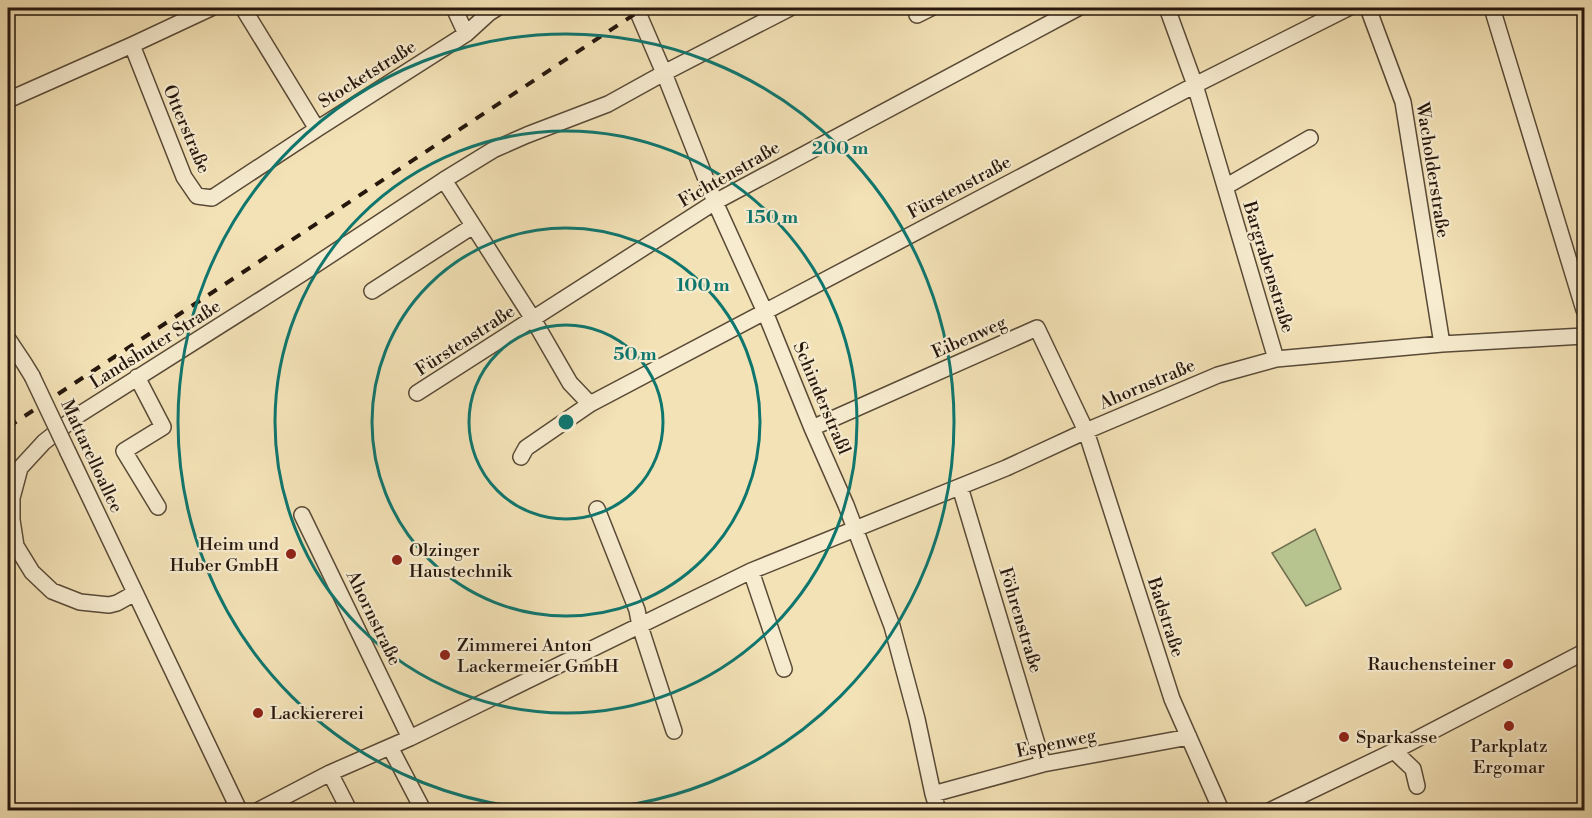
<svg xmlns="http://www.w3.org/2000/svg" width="1592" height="818" viewBox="0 0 1592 818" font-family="'Libre Bodoni',serif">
<rect width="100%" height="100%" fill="#f3e2b6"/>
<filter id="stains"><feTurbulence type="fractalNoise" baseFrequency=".00333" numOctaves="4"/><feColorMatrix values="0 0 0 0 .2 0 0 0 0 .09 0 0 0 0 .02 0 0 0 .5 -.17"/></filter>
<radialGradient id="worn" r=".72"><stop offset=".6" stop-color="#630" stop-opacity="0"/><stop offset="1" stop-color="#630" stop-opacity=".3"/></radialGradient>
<path fill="#b8c490" stroke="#6f6e4e" stroke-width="1.5" d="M1315,529L1341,589L1306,606L1272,553Z"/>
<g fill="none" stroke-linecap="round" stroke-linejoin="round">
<g stroke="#594a37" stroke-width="18">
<path id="minor" d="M243,8L317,129L466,34L489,13L497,8
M454,8L466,34
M636,8L664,73L715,202L765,312L812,428L846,505L892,626L917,719L933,794L938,810
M1167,8L1195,85L1276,359
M1368,8L1403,102L1442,344
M1492,8L1584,310
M917,15L931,8
M132,45L184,177L197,196L212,198L317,129
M8,100L132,45L211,8
M444,180L533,319L570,383L590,404
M1225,187L1310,138
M372,291L473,226
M8,339L24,363L32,376
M137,377L163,427L124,451L158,507
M417,393L715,202L1078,8
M812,428L1037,328L1086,431L1172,699L1221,810
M68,452L239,810
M521,457L526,448L590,404L1195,85L1348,8
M960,487L1043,764
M597,509L637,610L640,626L674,731
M302,515L410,738
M751,571L784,669
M135,593L117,603L109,605L80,602L52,591L32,572L16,546L12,520V498L20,468L44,442L77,416L303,273L444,180L493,150L527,135L608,104L664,73L790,8
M390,747L423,810
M1394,751L1413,769L1417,786
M330,773L349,810
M933,794L1043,764L1189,737
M259,810L330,773L410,738L751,571L1006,468L1086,431L1218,375L1276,359L1442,344L1584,336
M1271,810L1394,751L1584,652"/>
</g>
<use href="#minor" stroke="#f7ecd0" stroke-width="15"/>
<path stroke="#26170d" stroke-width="4" stroke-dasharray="10 10" stroke-linecap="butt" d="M8,427L644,8"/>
<g stroke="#594a37" stroke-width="18" stroke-linecap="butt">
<path id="minor-bridge" d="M32,376L68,452"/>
</g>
<use href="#minor-bridge" stroke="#f7ecd0" stroke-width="15"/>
</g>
<g fill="none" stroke="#0f766e" stroke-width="3">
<circle cx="566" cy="422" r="97"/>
<circle cx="566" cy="422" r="194"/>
<circle cx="566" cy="422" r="291"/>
<circle cx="566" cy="422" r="388"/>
</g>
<g fill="#8f2418" stroke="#f7ecd0" stroke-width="2">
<circle cx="291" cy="554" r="6"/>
<circle cx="397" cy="560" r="6"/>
<circle cx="445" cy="655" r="6"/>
<circle cx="1508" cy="664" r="6"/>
<circle cx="258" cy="713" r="6"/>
<circle cx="1509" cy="726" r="6"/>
<circle cx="1344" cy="737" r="6"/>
</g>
<g text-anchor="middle" stroke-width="4.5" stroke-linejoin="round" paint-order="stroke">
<g font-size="18" fill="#26170d" stroke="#f7ecd0">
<text transform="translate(367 74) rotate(-32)" y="6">Stocketstraße</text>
<text transform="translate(187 129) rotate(67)" y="6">Otterstraße</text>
<text transform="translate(1433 170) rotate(81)" y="6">Wacholderstraße</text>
<text transform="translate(729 174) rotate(-30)" y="6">Fichtenstraße</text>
<text transform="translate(959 187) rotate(-28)" y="6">Fürstenstraße</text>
<text transform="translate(1269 267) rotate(73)" y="6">Bargrabenstraße</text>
<text transform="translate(969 337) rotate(-24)" y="6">Eibenweg</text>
<text transform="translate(465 340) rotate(-33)" y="6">Fürstenstraße</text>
<text transform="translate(155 344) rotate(-32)" y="6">Landshuter Straße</text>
<text transform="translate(1147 384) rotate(-23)" y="6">Ahornstraße</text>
<text transform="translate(822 398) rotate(67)" y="6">Schinderstraßl</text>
<text transform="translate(92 456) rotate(65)" y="6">Mattarelloallee</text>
<text transform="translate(1166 617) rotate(72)" y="6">Badstraße</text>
<text transform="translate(374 618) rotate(64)" y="6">Ahornstraße</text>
<text transform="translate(1021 620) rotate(73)" y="6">Föhrenstraße</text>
<text transform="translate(1056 743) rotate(-12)" y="6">Espenweg</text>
</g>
<g font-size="18" fill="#26170d" stroke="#f7ecd0" text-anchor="start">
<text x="279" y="550" text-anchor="end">Heim und<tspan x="279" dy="21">Huber GmbH</tspan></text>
<text x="409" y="556">Olzinger<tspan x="409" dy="21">Haustechnik</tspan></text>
<text x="457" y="651">Zimmerei Anton<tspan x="457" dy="21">Lackermeier GmbH</tspan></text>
<text x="1496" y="670" text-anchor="end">Rauchensteiner</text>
<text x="270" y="719">Lackiererei</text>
<text x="1356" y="743">Sparkasse</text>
<text x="1509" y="752" text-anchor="middle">Parkplatz<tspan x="1509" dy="21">Ergomar</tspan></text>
</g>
</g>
<circle cx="566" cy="422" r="9" fill="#0f766e" stroke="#f7ecd0" stroke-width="3"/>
<g font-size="18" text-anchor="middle" font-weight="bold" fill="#0f766e" stroke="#f7ecd0" stroke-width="4.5" stroke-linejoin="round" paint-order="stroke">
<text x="840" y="154">200 m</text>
<text x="772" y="223">150 m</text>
<text x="703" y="291">100 m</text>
<text x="635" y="360">50 m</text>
</g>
<rect width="1592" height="818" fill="none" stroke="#f3e2b6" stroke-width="30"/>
<rect x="9" y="9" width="1574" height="800" fill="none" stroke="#26170d" stroke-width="3"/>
<rect x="15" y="15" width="1562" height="788" fill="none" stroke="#26170d" stroke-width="1.5"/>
<rect width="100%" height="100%" filter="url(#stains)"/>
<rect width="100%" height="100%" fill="url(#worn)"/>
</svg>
